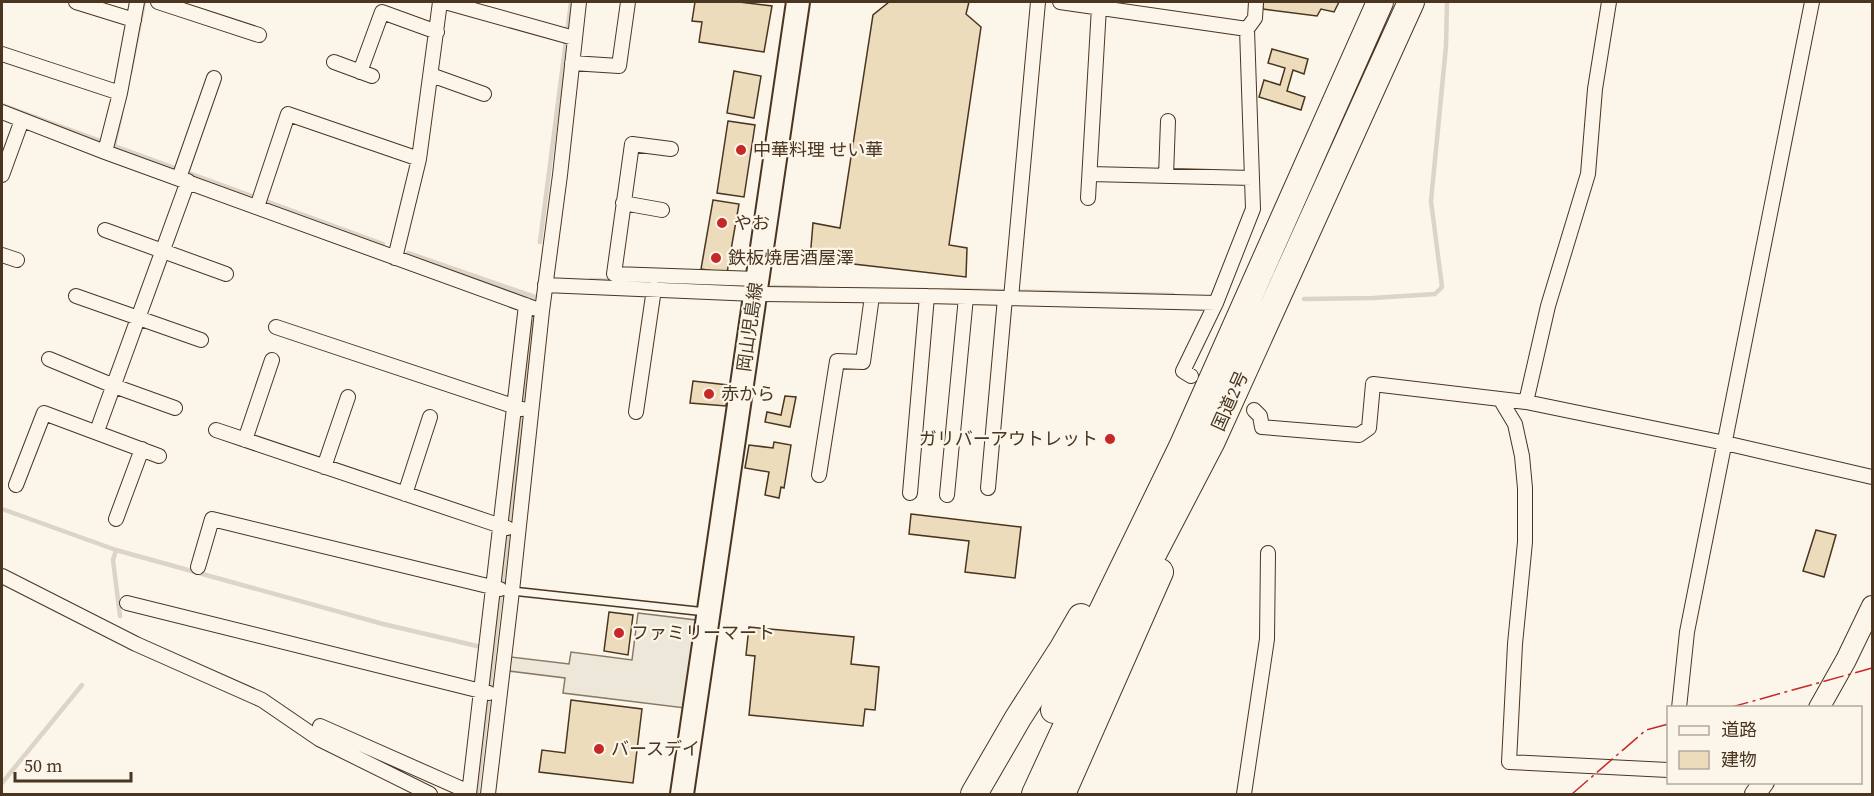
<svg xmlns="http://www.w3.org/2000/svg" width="1874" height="796" viewBox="0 0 1874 796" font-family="'Source Serif 4','Noto Sans JP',serif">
<rect width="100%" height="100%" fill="#fbf6e9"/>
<path fill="#ede7d9" stroke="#887966" stroke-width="1.5" d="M638,613L696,620L685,708L563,693L565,678L509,671L511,657L569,664L571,652L632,660Z"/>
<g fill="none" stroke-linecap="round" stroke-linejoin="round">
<path stroke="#dcd4c6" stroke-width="4.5" d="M130,73L144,2
M2,105L383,244
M114,146L121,114
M540,242L571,2
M408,253L535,297
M591,280L744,285
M772,287L816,288
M947,290L1173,295
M1304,299L1373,298L1435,294L1442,287L1431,201L1446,46L1447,2
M2,509L116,550L383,624L494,650
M116,550L113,560L120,616
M2,783L82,685
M477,794L533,322"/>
</g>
<path fill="#ecdcbc" stroke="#4a3520" stroke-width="1.5" d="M695,2H739L772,6L764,52L699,42L702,22L692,21Z
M889,2H969L966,14L981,27L949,245L967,248L966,277L810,259L813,223L840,228L873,15Z
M1263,2H1339L1334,12L1321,9L1317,16L1263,9Z
M1272,49L1308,59L1304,74L1293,70L1287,91L1305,97L1301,110L1259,97L1264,80L1280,85L1285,68L1268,63Z
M734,71L761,76L754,118L727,113Z
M728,121L755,125L744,197L717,193Z
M713,200L739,204L727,273L701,269Z
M693,381L728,385L726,406L690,403Z
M785,396L796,397L790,427L765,422L767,412L781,415Z
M774,442L791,445L784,488L781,487L779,498L765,495L769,472L745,468L749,445L773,448Z
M911,514L1021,527L1015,578L965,572L969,541L909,534Z
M1816,530L1836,535L1824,577L1803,571Z
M609,612L633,615L628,655L604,651Z
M749,627L854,637L851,664L879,667L875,710L865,709L863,726L749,715L755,656L746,655Z
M571,700L642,709L633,783L539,772L542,750L565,753Z"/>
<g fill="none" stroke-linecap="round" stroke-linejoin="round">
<g stroke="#4a3520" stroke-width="10">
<path id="lane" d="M512,591L706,612"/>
</g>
<g stroke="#4a3520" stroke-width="16">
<path id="street" d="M76,2L134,20
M158,2L259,35
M445,2L574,38
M1060,2L1247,29
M2,54L120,93
M334,62L372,76
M572,63L619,66L628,2
M360,72L382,12L437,32
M431,75L484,94
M2,112L105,152L542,311
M671,149L632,144L614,274L757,279
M105,152L120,93L137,2
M1090,174L1252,178
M2,175L22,120
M1166,176L1168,121
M179,178L214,78
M1088,198L1099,7
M623,203L662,210
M257,207L288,114L419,159
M105,230L226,274
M2,255L17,260
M395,258L419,159L440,2
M545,285L755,294L927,296L1216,303
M76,296L201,340
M1011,298L1038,2
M276,327L522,409
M49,359L114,386L175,408
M1191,376L1183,371L1216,303L1253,209L1247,29L1255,18L1256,2
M1500,399L1515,424L1522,456L1525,488V542L1515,644L1509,762L1668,770
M1526,402L1548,306L1588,174L1595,89L1609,2
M1254,410L1260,416L1262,427L1359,435L1369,428L1373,384L1526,402L1725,443L1872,477
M636,412L654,289
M216,430L507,528
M97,431L188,181
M245,440L272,360
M324,467L348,397
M819,475L837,361L863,362L872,296
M16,485L44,413L159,456
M988,488L1005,298
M910,493L927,296
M405,494L430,417
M947,495L966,297
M116,519L142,449
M198,567L212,519L500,589
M2,576L136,644L262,700L319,739L430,794
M127,603L489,693
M1679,708L1687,632L1812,2
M320,726L469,792
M469,794L526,305
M488,794L512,591L542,311L560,175L579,2
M1244,794L1267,639L1268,553"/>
</g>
<g stroke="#4a3520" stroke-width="22">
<path id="secondary" d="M1819,708L1846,660L1872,606
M1755,794L1764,782"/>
</g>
<g stroke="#4a3520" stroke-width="26">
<path id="primary" d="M682,794L798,2"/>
</g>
<g stroke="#4a3520" stroke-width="28">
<path id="highway" d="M1054,710L1182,447L1380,2
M974,794L1018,718L1063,648L1081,617
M1035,794L1089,677L1212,441L1411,2
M1062,794L1160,572"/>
</g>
<use href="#lane" stroke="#fbf6e9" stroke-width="7"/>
<use href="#street" stroke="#fbf6e9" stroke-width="14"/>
<use href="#secondary" stroke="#fbf6e9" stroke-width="20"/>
<use href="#primary" stroke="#fbf6e9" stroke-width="22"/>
<use href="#highway" stroke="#fbf6e9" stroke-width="26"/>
<path stroke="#c62828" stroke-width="1.5" stroke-dasharray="21 4.5 3 4.5" stroke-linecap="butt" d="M1728,708L1872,668
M1572,794L1646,730L1668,724"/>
</g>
<g fill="#c62828" stroke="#fbf6e9" stroke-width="2">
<circle cx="741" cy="150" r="6"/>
<circle cx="722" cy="223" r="6"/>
<circle cx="716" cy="258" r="6"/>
<circle cx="709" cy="394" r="6"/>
<circle cx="1110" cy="439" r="6"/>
<circle cx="619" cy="633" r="6"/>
<circle cx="599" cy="749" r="6"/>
</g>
<g text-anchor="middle" stroke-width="4.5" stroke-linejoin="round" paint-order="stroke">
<g font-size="18" fill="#4a3520" stroke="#fbf6e9" text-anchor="start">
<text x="753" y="156">中華料理 せい華</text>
<text x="734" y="229">やお</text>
<text x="728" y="264">鉄板焼居酒屋澤</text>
<text x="721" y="400">赤から</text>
<text x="1098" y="445" text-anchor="end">ガリバーアウトレット</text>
<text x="631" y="639">ファミリーマート</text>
<text x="611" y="755">バースデイ</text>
</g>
<g font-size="18" fill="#4a3520" stroke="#fbf6e9">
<text transform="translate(750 327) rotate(-82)" y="6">岡山児島線</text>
<text transform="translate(1230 401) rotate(-66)" y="6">国道2号</text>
</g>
</g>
<rect width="1874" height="796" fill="none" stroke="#4a3520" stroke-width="6"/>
<rect x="1667" y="706" width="195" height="78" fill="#fbf6e9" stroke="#b4a999" stroke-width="1.5"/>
<rect x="1679" y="726" width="30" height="9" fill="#fbf6e9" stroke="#b4a999" stroke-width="1.5"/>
<text x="1721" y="736" font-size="18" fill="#4a3520">道路</text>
<rect x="1679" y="751" width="30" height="18" fill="#ecdcbc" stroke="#b4a999" stroke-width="1.5"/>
<text x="1721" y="766" font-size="18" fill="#4a3520">建物</text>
<path d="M15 772v9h116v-9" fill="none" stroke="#4a3520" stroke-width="3"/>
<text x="24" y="772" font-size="18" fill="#4a3520" stroke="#fbf6e9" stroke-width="4.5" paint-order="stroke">50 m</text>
</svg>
